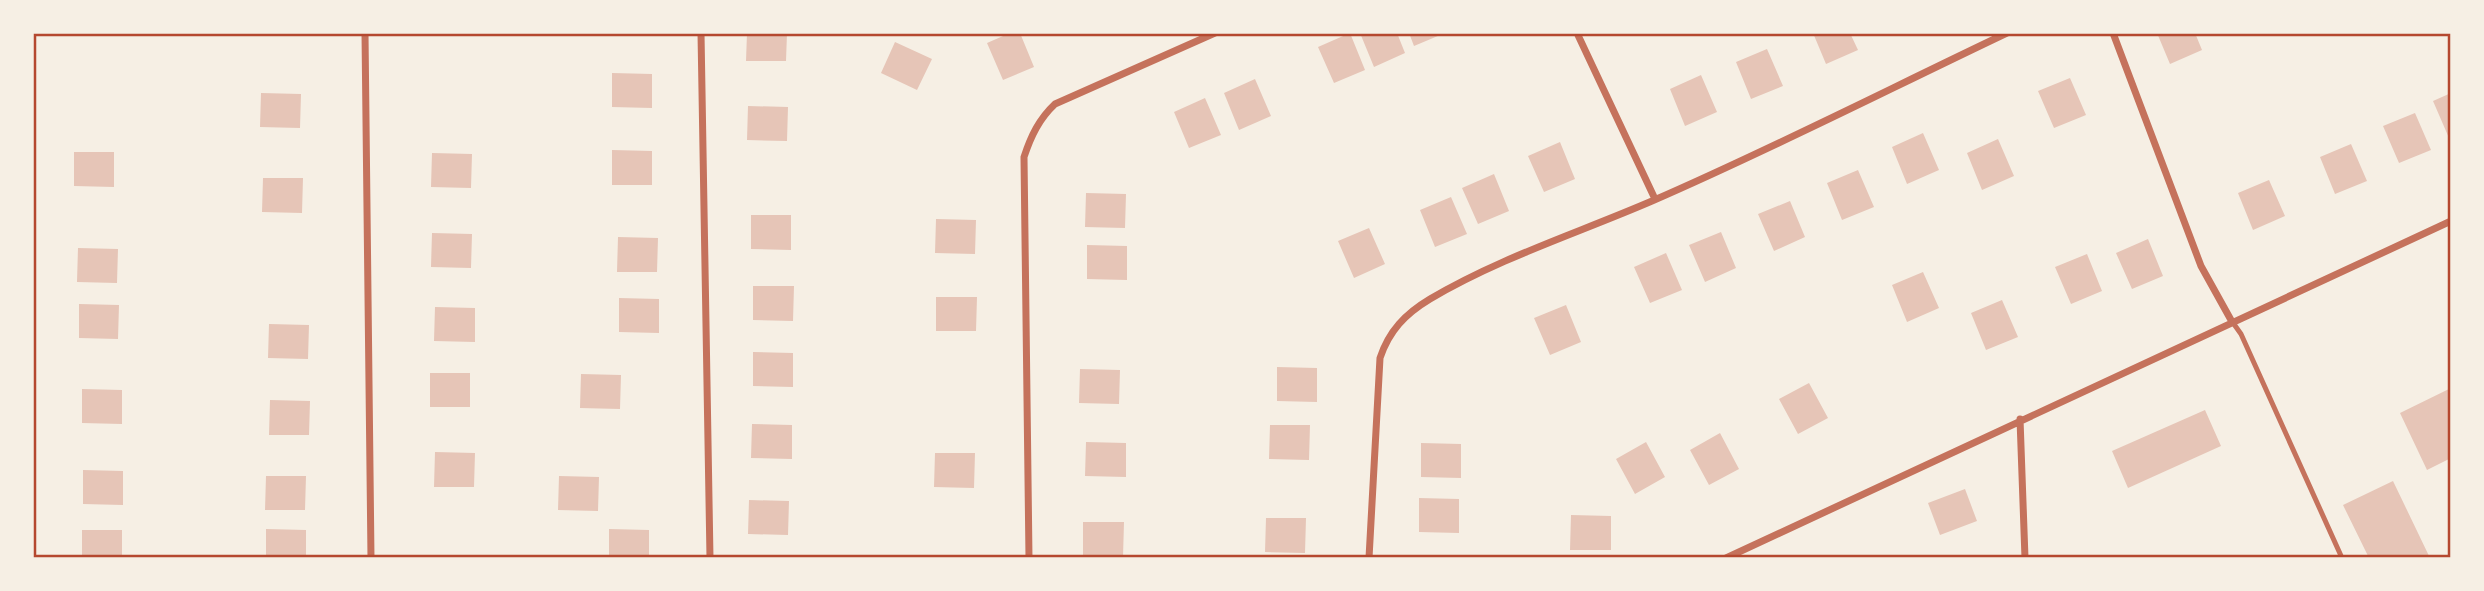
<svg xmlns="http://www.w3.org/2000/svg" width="2484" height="591" viewBox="0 0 2484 591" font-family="'Source Sans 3',sans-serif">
<rect width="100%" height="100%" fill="#f6efe4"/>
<path fill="#e6c5b7" d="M747,33H787L786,61H746Z
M1010,33H1020L1034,67L1003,80L987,43Z
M1350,33L1365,70L1334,83L1318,47Z
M1360,33H1397L1405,53L1374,67Z
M1409,33H1445L1414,46Z
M1813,33H1850L1858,50L1826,64Z
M2157,33H2195L2202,50L2170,64Z
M895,42L932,59L917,90L881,73Z
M1767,49L1783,86L1751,99L1736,62Z
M612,73L652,74V108L612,107Z
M1701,75L1717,112L1685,126L1670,89Z
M2070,78L2086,115L2054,128L2038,91Z
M1255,79L1271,116L1239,130L1224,93Z
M261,93L301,94L300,128L260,127Z
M2451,93V137L2449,138L2433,101Z
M1205,98L1221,135L1189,148L1174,112Z
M748,106L788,107L787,141L747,140Z
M2415,113L2431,150L2399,163L2383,126Z
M1923,133L1939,170L1907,184L1892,147Z
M1998,139L2014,176L1982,190L1967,153Z
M1560,142L1575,179L1544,192L1528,156Z
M2351,144L2367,181L2335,194L2320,157Z
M612,150L652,151V185H612Z
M74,152H114V187L74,186Z
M432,153L472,154L471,188L431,187Z
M1858,170L1874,207L1842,220L1827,183Z
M1494,174L1509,211L1478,224L1462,188Z
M263,178H303L302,213L262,212Z
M2269,180L2285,216L2253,230L2238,193Z
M1086,193L1126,194L1125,228L1085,227Z
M1451,197L1467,234L1435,247L1420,210Z
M1790,201L1805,237L1774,251L1758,214Z
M751,215H791V250L751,249Z
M936,219L976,220L975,254L935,253Z
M1369,228L1385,264L1354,278L1338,241Z
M1721,232L1736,268L1705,282L1689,245Z
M432,233L472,234L471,268L431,267Z
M618,237L658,238L657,272H617Z
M2148,239L2163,276L2132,289L2116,253Z
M1087,245L1127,246V280L1087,279Z
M78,248L118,249L117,283L77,282Z
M1666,253L1682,290L1650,303L1634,267Z
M2087,254L2102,291L2071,304L2055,267Z
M1923,272L1939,308L1907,322L1892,285Z
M753,286H794L793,321L753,320Z
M936,297H977L976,331H936Z
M619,298L659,299V333L619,332Z
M2002,300L2018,337L1986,350L1971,313Z
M79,304L119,305L118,339L79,338Z
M1566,305L1581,342L1550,355L1534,318Z
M435,307L475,308V342L434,341Z
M269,324L309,325L308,359L268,358Z
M753,352L793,353V387L753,386Z
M1277,367L1317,368V402L1277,401Z
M1080,369L1120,370L1119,404L1079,403Z
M430,373H470V407H430Z
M581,374L621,375L620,409L580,408Z
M1809,383L1828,418L1798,434L1779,399Z
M2451,388V458L2427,470L2400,413Z
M82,389L122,390V424L82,423Z
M270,400L310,401L309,435H269Z
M2205,410L2221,446L2128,488L2112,451Z
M752,424L792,425V459L751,458Z
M1270,425H1310L1309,460L1269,459Z
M1720,433L1739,469L1709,485L1690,450Z
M1086,442L1126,443V477L1085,476Z
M1646,442L1665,477L1635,494L1616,459Z
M1421,443L1461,444V478L1421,477Z
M435,452L475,453L474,487H434Z
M935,453H975L974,488L934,487Z
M83,470L123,471V505L83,504Z
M266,476H306L305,510H265Z
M559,476L599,477L598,511L558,510Z
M2393,481L2430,558H2369L2343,505Z
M1965,489L1977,521L1940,535L1928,503Z
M1419,498L1459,499V533L1419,532Z
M749,500L789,501L788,535L748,534Z
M1571,515L1611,516V550H1570Z
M1266,518H1306L1305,553L1265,552Z
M1083,522H1124L1123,557L1083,556Z
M266,529L306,530V558H266Z
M609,529L649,530V558H609Z
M82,530H122V558H82Z"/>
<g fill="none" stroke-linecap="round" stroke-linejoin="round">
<path stroke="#c5725c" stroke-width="5" d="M2231,320L2241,334L2342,558"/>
<path stroke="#c5725c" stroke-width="7" d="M365,33L371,558
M701,33L710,558
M1577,33L1655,199
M2113,33L2201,266L2231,320
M2020,419L2025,558
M1029,558L1024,157C1031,136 1039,119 1055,104L1215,33
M1369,558L1380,358C1389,331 1405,314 1430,299C1499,258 1578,233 1652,201C1772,149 1889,89 2007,33
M1726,558L2451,221"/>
</g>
<rect width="2484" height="591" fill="none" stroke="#f6efe4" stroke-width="70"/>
<rect x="35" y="35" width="2414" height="521" fill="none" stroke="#b5482f" stroke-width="2.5"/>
</svg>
